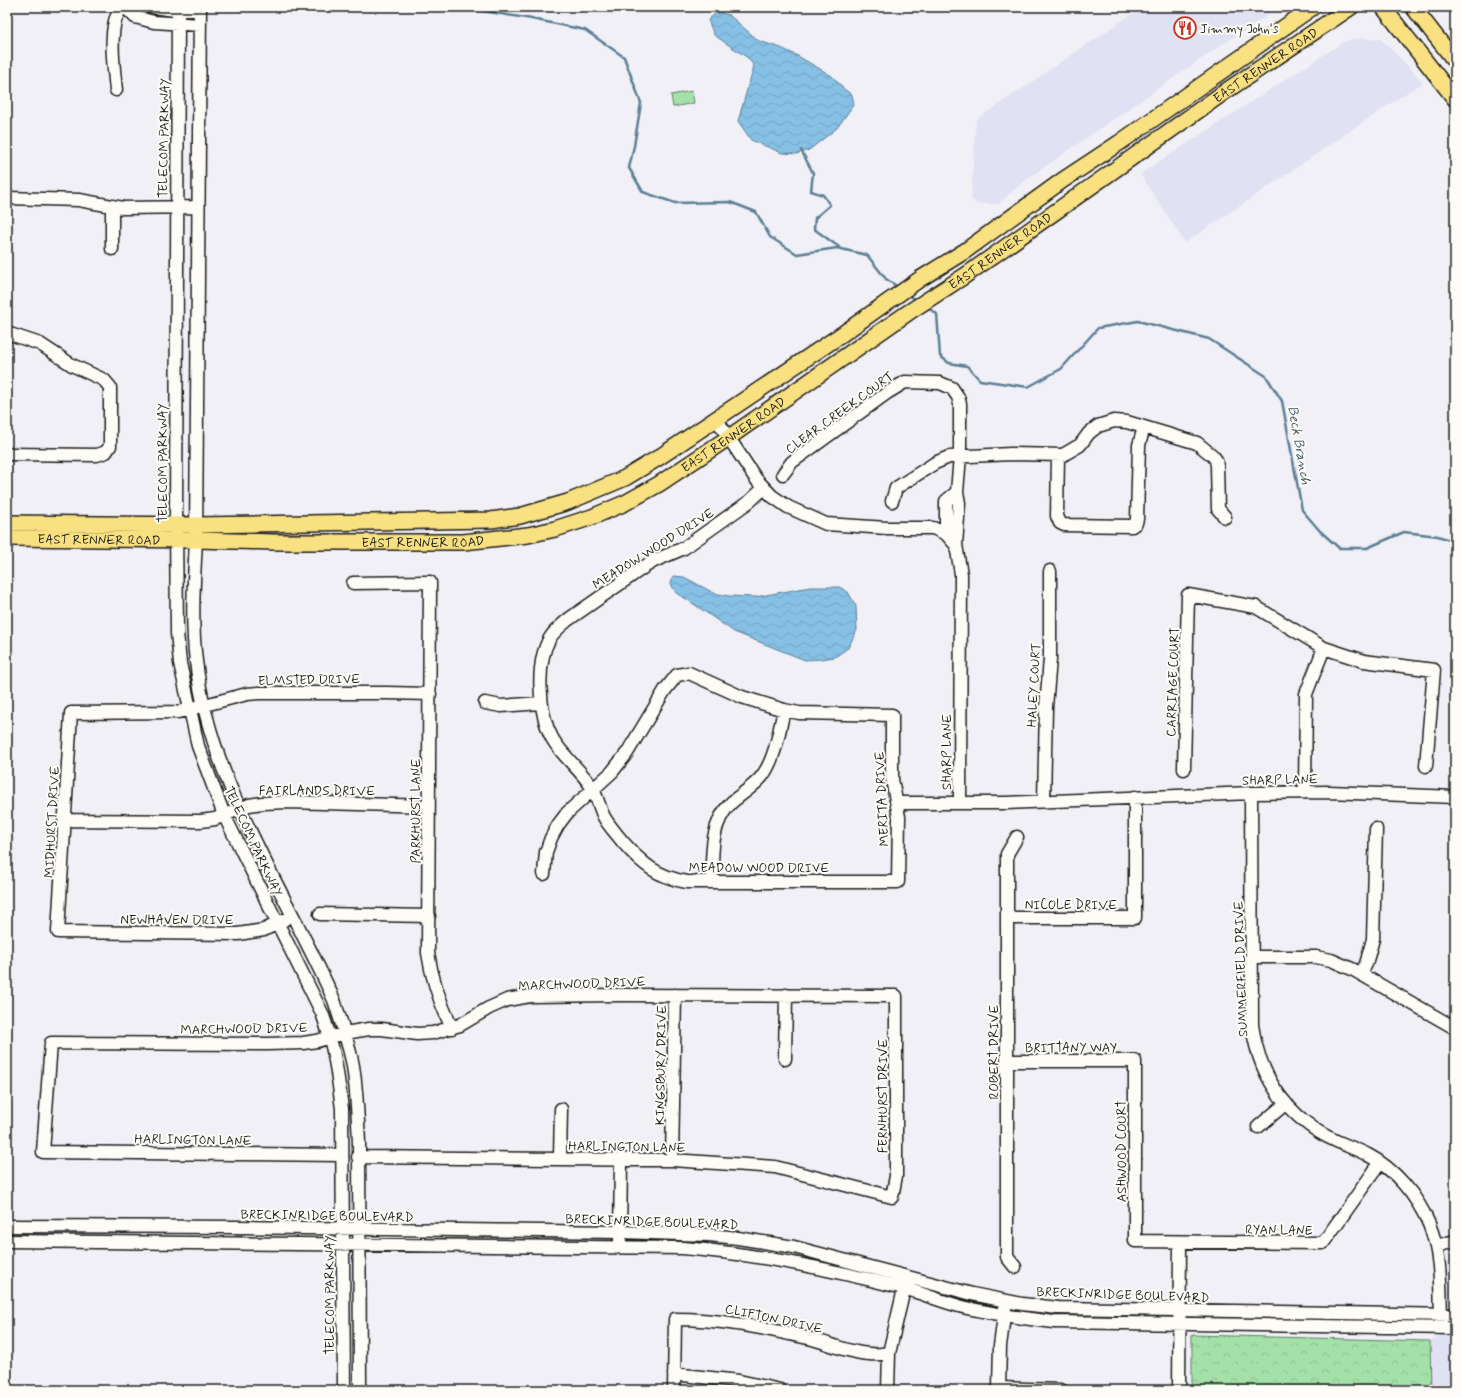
<svg xmlns="http://www.w3.org/2000/svg" width="1462" height="1397" viewBox="0 0 1462 1397" font-family="Mynerve,sans-serif">
<defs>
<pattern id="grass-tufts" width="24" height="20" patternUnits="userSpaceOnUse"><rect width="24" height="20" fill="#a3e1a9"/><path d="M3 7l-1-3M5 7V3M7 7l1-3M15 17l-1-3M17 17v-4M19 17l1-3" fill="none" stroke="#8cc091"/></pattern>
<pattern id="forest-crowns" width="20" height="18" patternUnits="userSpaceOnUse"><rect width="20" height="18" fill="#a3e1a9"/><path d="M2 6a3 3 0 1 1 6 0M12 15a3 3 0 1 1 6 0" fill="none" stroke="#8cc091"/></pattern>
<pattern id="water-waves" width="16" height="10" patternUnits="userSpaceOnUse"><rect width="16" height="10" fill="#86c0e5"/><path d="M0 5q4-4 8 0t8 0" fill="none" stroke="#73a4c4"/></pattern>
</defs>
<rect width="100%" height="100%" fill="#f0f0f6"/>
<filter id="ink" filterUnits="userSpaceOnUse"><feTurbulence type="fractalNoise" baseFrequency=".025" numOctaves="2"/><feDisplacementMap in="SourceGraphic" scale="8" xChannelSelector="R" yChannelSelector="G"/><feConvolveMatrix kernelMatrix="1 2 1 2 8 2 1 2 1" color-interpolation-filters="sRGB"/></filter>
<g filter="url(#ink)">
<path fill="#e1e1f4" d="M1142,7H1280L1211,52L1027,179L998,204H977L971,199L976,120Z
M1362,38L1381,39L1413,71L1423,83L1408,92L1185,243L1140,174L1342,43L1352,39Z
M1455,1328V1390H1431L1430,1341Z"/>
<path fill="url(#grass-tufts)" stroke="#607e62" d="M1452,1344H1455V1378L1451,1371Z"/>
<path fill="url(#forest-crowns)" stroke="#607e62" d="M1192,1335L1430,1341L1431,1390H1192Z"/>
<path fill="#a3e1a9" stroke="#607e62" d="M692,91L694,103L673,107L671,95Z"/>
<path fill="url(#water-waves)" stroke="#5c7e95" d="M717,12L729,15L759,41L781,48L796,55L832,76L844,89L852,95L854,104L837,128L809,150L797,154L782,153L751,140L738,121L754,66L748,58L714,35L708,20Z
M673,576L684,577L714,593L729,596L755,597L810,587H839L848,592L856,606L857,630L848,648L835,657L821,659L805,660L734,632L688,600L676,593L671,584Z"/>
<g fill="none" stroke-linecap="round" stroke-linejoin="round">
<path stroke="#5c7e95" stroke-width="2.5" d="M458,7L532,19L585,30L624,57L641,103L634,146L629,168L643,192L675,203L730,202L756,212L770,237L797,254L837,248L867,255L886,279L898,287
M801,150L813,173L811,191L823,195L830,205L815,218L814,229L839,247
M907,294L918,301
M927,307L937,314L940,356L949,363L967,366L980,380L1028,387L1061,369L1098,328L1138,321L1209,339L1266,376L1282,401L1302,510L1320,531L1339,548H1367L1404,532L1438,536L1455,542"/>
<g stroke="#1c1c1c" stroke-width="15">
<path id="minor" d="M125,7L135,17L154,22L200,25
M152,7L175,10H200
M178,7L176,524L177,633L180,663L198,746L224,815L322,1013C334,1045 338,1076 342,1109L344,1390
M200,7L196,540C194,580 191,621 196,661C210,784 285,889 334,1000C341,1022 349,1044 353,1066C357,1092 358,1118 359,1144L360,1390
M116,90C114,70 110,41 115,21C116,17 119,12 121,7
M7,198L79,200L123,208L198,207
M112,207V249
M7,333L40,344L72,365L104,380L110,387V446L106,452L97,455L7,454
M717,420L756,479L772,496L788,507L826,524L887,528H933L946,534L956,545L961,574L960,803
M1058,456L1057,516L1060,523L1064,525L1132,526L1136,523L1137,519L1139,445L1144,427
M783,474L792,462L887,393L905,382L940,383L952,388L958,397L960,404V456L957,492L959,503L956,545
M892,501L896,488L935,463L949,457L1011,454L1063,455L1080,445L1089,433L1098,426L1114,421L1127,422L1197,443L1213,456L1216,460L1217,466L1218,509L1225,517
M946,534V501L957,492
M353,583L430,582L428,953C432,980 440,1003 452,1028
M485,703L501,706L541,703
M1184,769L1188,595L1256,607L1324,648L1364,661L1434,670L1426,766
M1305,792L1306,694L1324,648
M1251,793L1252,1025C1258,1069 1279,1105 1316,1130C1331,1141 1351,1146 1368,1155C1395,1169 1417,1196 1429,1224C1442,1255 1440,1289 1441,1322
M1044,801L1046,707L1050,659V571
M897,803H1006L1251,793L1329,792L1455,797
M64,820L201,821L215,819L249,805L262,803L288,802L429,806
M544,874L546,852L551,838L558,825L567,813L612,772L627,753L665,690L677,675L689,673L742,697L784,710L799,713L892,715V779L899,817L898,882H687C657,877 642,864 622,841C616,833 609,826 604,817C599,807 597,795 591,786C580,769 562,756 552,738C539,714 535,663 550,638C555,630 562,625 569,619L644,567L654,561L684,548L750,501L764,488
M712,882C712,856 710,823 731,803C741,794 755,786 763,775C776,756 779,731 784,710
M320,914L429,916
M1007,918H1135V797
M284,920L264,930L238,934L58,932L71,713L178,712L247,694L259,693H386L430,694
M1252,957H1316L1331,960L1352,969L1455,1028
M1361,973L1366,964L1373,939L1376,829
M785,1059L786,995
M1007,1061H1135V1241L1323,1243L1380,1163
M1258,1127L1285,1104
M342,1155L43,1152L51,1043L267,1044L303,1043L317,1041L345,1033L369,1029H382L417,1034L433,1033L460,1025L489,1008L507,1000L530,996L619,995L896,996V1176L892,1197L775,1167L672,1160L358,1157
M560,1158L561,1109
M672,1160L675,995
M7,1226L236,1227L620,1232L709,1235L738,1238L794,1247L972,1294L1022,1304L1058,1308L1455,1315
M620,1240L621,1159
M7,1241L683,1248C759,1254 830,1269 903,1288C925,1294 945,1303 967,1308C996,1314 1025,1319 1054,1322L1455,1328
M1436,1246L1455,1241
M1015,1267L1007,1257V854L1017,837
M674,1374L739,1381L780,1390
M999,1388L1000,1346L1005,1308
M674,1390L675,1319C721,1319 764,1328 808,1338C829,1343 849,1353 870,1354C876,1355 883,1354 889,1353
M888,1390L889,1353L906,1281
M999,1390V1388L1061,1390
M1179,1390L1180,1242"/>
</g>
<g stroke="#1c1c1c" stroke-width="18">
<g id="major">
<path d="M1383,7L1455,99"/>
<path d="M1413,7L1455,61"/>
<path d="M7,523L195,525L491,520L520,516L568,502L625,478L658,458L838,337L920,279L965,251L1063,180L1119,143L1313,7"/>
<path id="s1" d="M7,538L196,540L274,542H463L528,535L555,529L592,517L625,503L659,484L728,438L909,312L966,275L1226,91L1351,7"/>
</g>
</g>
<use href="#minor" stroke="#fdfcf7" stroke-width="12"/>
<use href="#major" stroke="#f9e181" stroke-width="15"/>
</g>
</g>
<defs>
<g id="restaurant-ring" transform="scale(1.15)"><circle r="9.5" fill="#fdfcf7" stroke="#c8321e" stroke-width="1.5"/><path d="M-5-6h1v4h1v-4h1v4h1v-4h1v5L-1.5 .5V6h-2V.5L-5-1ZM5-6V6H3V1.5H1.5Q1.5-4 5-6Z" fill="#c8321e"/></g>
</defs>
<g fill-rule="evenodd">
<use href="#restaurant-ring" x="1185" y="28"/>
</g>
<g text-anchor="middle" stroke-width="4" stroke-linejoin="round" paint-order="stroke">
<g font-size="13" fill="#1c1c1c" stroke="#fdfcf7" text-anchor="start">
<text x="1200" y="33">Jimmy John's</text>
</g>
<g font-size="13" fill="#1c1c1c" stroke="#fdfcf7">
<text dy="5" stroke="none"><textPath href="#s1" startOffset="1400">EAST RENNER ROAD</textPath></text>
<text transform="translate(163 138) rotate(-89)" y="5">TELECOM PARKWAY</text>
<text dy="5" stroke="none"><textPath href="#s1" startOffset="1076">EAST RENNER ROAD</textPath></text>
<text transform="translate(839 412) rotate(-36)" y="5">CLEAR CREEK COURT</text>
<text dy="5" stroke="none"><textPath href="#s1" startOffset="752">EAST RENNER ROAD</textPath></text>
<text transform="translate(162 463) rotate(-90)" y="5">TELECOM PARKWAY</text>
<text dy="5" stroke="none"><textPath href="#s1" startOffset="92">EAST RENNER ROAD</textPath></text>
<text dy="5" stroke="none"><textPath href="#s1" startOffset="416">EAST RENNER ROAD</textPath></text>
<text transform="translate(653 548) rotate(-32)" y="5">MEADOW WOOD DRIVE</text>
<text transform="translate(309 679) rotate(-1)" y="5">ELMSTED DRIVE</text>
<text transform="translate(1172 682) rotate(-88)" y="5">CARRIAGE COURT</text>
<text transform="translate(1033 685) rotate(-87)" y="5">HALEY COURT</text>
<text transform="translate(946 752) rotate(-90)" y="5">SHARP LANE</text>
<text transform="translate(1280 779) rotate(-1)" y="5">SHARP LANE</text>
<text x="317" y="795">FAIRLANDS DRIVE</text>
<text transform="translate(881 799) rotate(-93)" y="5">MERITA DRIVE</text>
<text transform="translate(415 811) rotate(-90)" y="5">PARKHURST LANE</text>
<text transform="translate(51 822) rotate(-87)" y="5">MIDHURST DRIVE</text>
<text transform="translate(254 841) rotate(65)" y="5">TELECOM PARKWAY</text>
<text x="759" y="872">MEADOW WOOD DRIVE</text>
<text x="1071" y="909">NICOLE DRIVE</text>
<text x="177" y="924">NEWHAVEN DRIVE</text>
<text transform="translate(1240 969) rotate(-92)" y="5">SUMMERFIELD DRIVE</text>
<text transform="translate(582 983) rotate(-2)" y="5">MARCHWOOD DRIVE</text>
<text transform="translate(244 1028) rotate(-1)" y="5">MARCHWOOD DRIVE</text>
<text x="1071" y="1052">BRITTANY WAY</text>
<text transform="translate(993 1052) rotate(-90)" y="5">ROBERT DRIVE</text>
<text transform="translate(660 1065) rotate(-89)" y="5">KINGSBURY DRIVE</text>
<text transform="translate(882 1096) rotate(-90)" y="5">FERNHURST DRIVE</text>
<text transform="translate(193 1139) rotate(1)" y="5">HARLINGTON LANE</text>
<text transform="translate(627 1146) rotate(1)" y="5">HARLINGTON LANE</text>
<text transform="translate(1121 1151) rotate(-90)" y="5">ASHWOOD COURT</text>
<text transform="translate(327 1215) rotate(1)" y="5">BRECKINRIDGE BOULEVARD</text>
<text transform="translate(652 1221) rotate(2)" y="5">BRECKINRIDGE BOULEVARD</text>
<text transform="translate(1279 1229) rotate(1)" y="5">RYAN LANE</text>
<text transform="translate(1123 1294) rotate(2)" y="5">BRECKINRIDGE BOULEVARD</text>
<text transform="translate(329 1295) rotate(-90)" y="5">TELECOM PARKWAY</text>
<text transform="translate(774 1318) rotate(12)" y="5">CLIFTON DRIVE</text>
</g>
<g font-size="14" font-style="italic" fill="#465e6c" stroke="#fdfcf7">
<text transform="translate(1300 445) rotate(80)" y="5">Beck Branch</text>
</g>
</g>
<rect width="1462" height="1397" fill="none" stroke="#fdfcf7" stroke-width="24"/>
<rect x="12" y="12" width="1438" height="1373" fill="none" stroke="#1c1c1c" stroke-width="1.5" filter="url(#ink)"/>
</svg>
